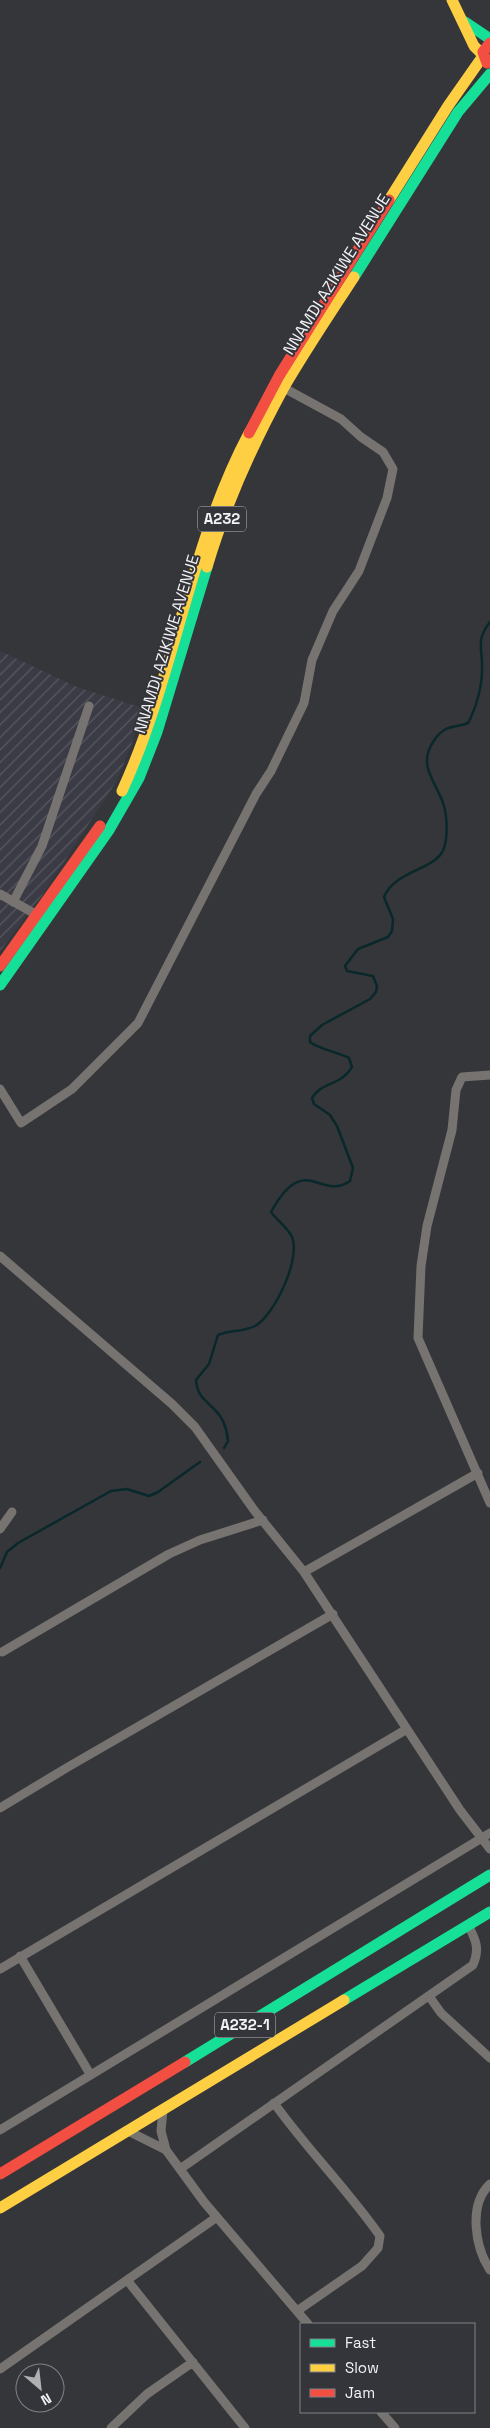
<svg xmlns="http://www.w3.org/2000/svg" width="490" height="2428" viewBox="0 0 490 2428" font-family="'Space Grotesk',sans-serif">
<defs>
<pattern id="industrial-furrows" width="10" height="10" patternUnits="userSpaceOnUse" patternTransform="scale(1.25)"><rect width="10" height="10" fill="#3b3b46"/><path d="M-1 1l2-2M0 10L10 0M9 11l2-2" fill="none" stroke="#585861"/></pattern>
</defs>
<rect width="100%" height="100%" fill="#353639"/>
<path fill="url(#industrial-furrows)" d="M0,651L77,687L143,708L130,749L116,782L41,897L0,951Z"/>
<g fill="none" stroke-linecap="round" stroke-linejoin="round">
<path stroke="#09282b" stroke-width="2.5" d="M224,1448L228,1441C227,1429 223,1417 214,1409C204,1399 197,1395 196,1380L209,1364L218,1335C230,1330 243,1332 255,1326C274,1316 303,1256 291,1235C286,1227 277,1220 271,1212C305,1150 320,1202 350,1181L353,1168L337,1126L330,1115L314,1104L312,1098C322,1081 341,1086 352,1067L349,1058C338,1052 318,1049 310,1042V1036L322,1025L370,999L376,992L377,986L373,976L347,971L345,966L358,949L388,937L392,931L393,919L384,897C395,870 437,870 444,848C448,836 447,817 444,806C437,782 417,767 433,742C436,737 440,732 446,729C452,726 461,726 468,723C476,708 482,687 482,670C483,649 475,641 490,622
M0,1568L7,1552L18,1543L111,1491L127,1489L149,1496L158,1492L200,1462"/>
<path stroke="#767370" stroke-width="9" d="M0,894L37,915
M13,902L42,846L89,706
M490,1075L462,1077L456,1090L452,1130L427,1226L421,1266L418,1338L490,1503
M0,1089L21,1123L72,1089L138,1023L256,794L271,771L304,703L312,660L333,611L359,571L387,498L393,469L383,452L361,437L341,419L284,388
M0,1256L172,1404L195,1427L254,1510L304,1572L460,1810L490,1849
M0,1529L12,1512
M304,1572L478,1473
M2,1652L169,1554L200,1540L263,1520
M0,1808L68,1767L333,1614
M20,1956L90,2074
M0,1969L407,1729
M429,1996L441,2013L490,2058
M274,2103C307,2149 347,2189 380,2236L378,2248L362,2266L297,2311
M163,2110L161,2131L166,2150L204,2202L308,2324
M0,2130L490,1833
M128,2131L166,2150
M180,2169L473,1965C480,1949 476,1940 468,1925
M490,2184C468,2205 475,2247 490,2270
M127,2280L245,2428
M0,2369L217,2217
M381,2412L395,2428
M111,2428L147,2394L193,2362"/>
<path stroke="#16e098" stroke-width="11" d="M465,22L490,39
M354,277L458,112L490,74
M0,985L109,830L139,778L157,732L207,567
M344,2000L490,1912
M185,2062L490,1875"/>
<path stroke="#ffcf43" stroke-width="11" d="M452,0L474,46L483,55
M389,200L448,106L483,56
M207,567C225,506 252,446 283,389C305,351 330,314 354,277
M122,791C175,676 189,546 249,433
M0,2208L344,2000"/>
<path stroke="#f24e42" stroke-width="11" d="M487,63L483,52L490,43
M249,433L279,376L389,200
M0,966L100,826
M0,2174L185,2062"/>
</g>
<g text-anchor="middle" stroke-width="4" stroke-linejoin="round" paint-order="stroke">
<g fill="#34353a" stroke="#b9b9bd" stroke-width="1">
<rect x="198" y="506.5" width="48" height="25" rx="4"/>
<rect x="215" y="2012.5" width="60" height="25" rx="4"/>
</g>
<g font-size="15" font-weight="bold" fill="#f2f2f5">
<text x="222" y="524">A232</text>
<text x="245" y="2030">A232-1</text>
</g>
<g font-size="16" fill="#f2f2f5" stroke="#34353a">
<text transform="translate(336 274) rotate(-58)" y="6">NNAMDI AZIKIWE AVENUE</text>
<text transform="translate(166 644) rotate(-73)" y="6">NNAMDI AZIKIWE AVENUE</text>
</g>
</g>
<rect x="300" y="2323" width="175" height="90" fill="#34353a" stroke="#808185"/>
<rect x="310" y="2339" width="25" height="8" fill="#16e098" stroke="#808185"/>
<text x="345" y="2348" font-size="15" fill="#f2f2f5">Fast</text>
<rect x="310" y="2364" width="25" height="8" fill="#ffcf43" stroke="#808185"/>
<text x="345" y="2373" font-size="15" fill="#f2f2f5">Slow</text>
<rect x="310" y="2389" width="25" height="8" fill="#f24e42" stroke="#808185"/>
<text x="345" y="2398" font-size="15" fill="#f2f2f5">Jam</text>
<g transform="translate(40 2388) rotate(152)"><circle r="24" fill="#34353a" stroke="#808185"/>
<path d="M0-4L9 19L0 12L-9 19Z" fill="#b0b0b3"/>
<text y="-8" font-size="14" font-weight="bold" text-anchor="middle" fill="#f2f2f5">N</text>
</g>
</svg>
